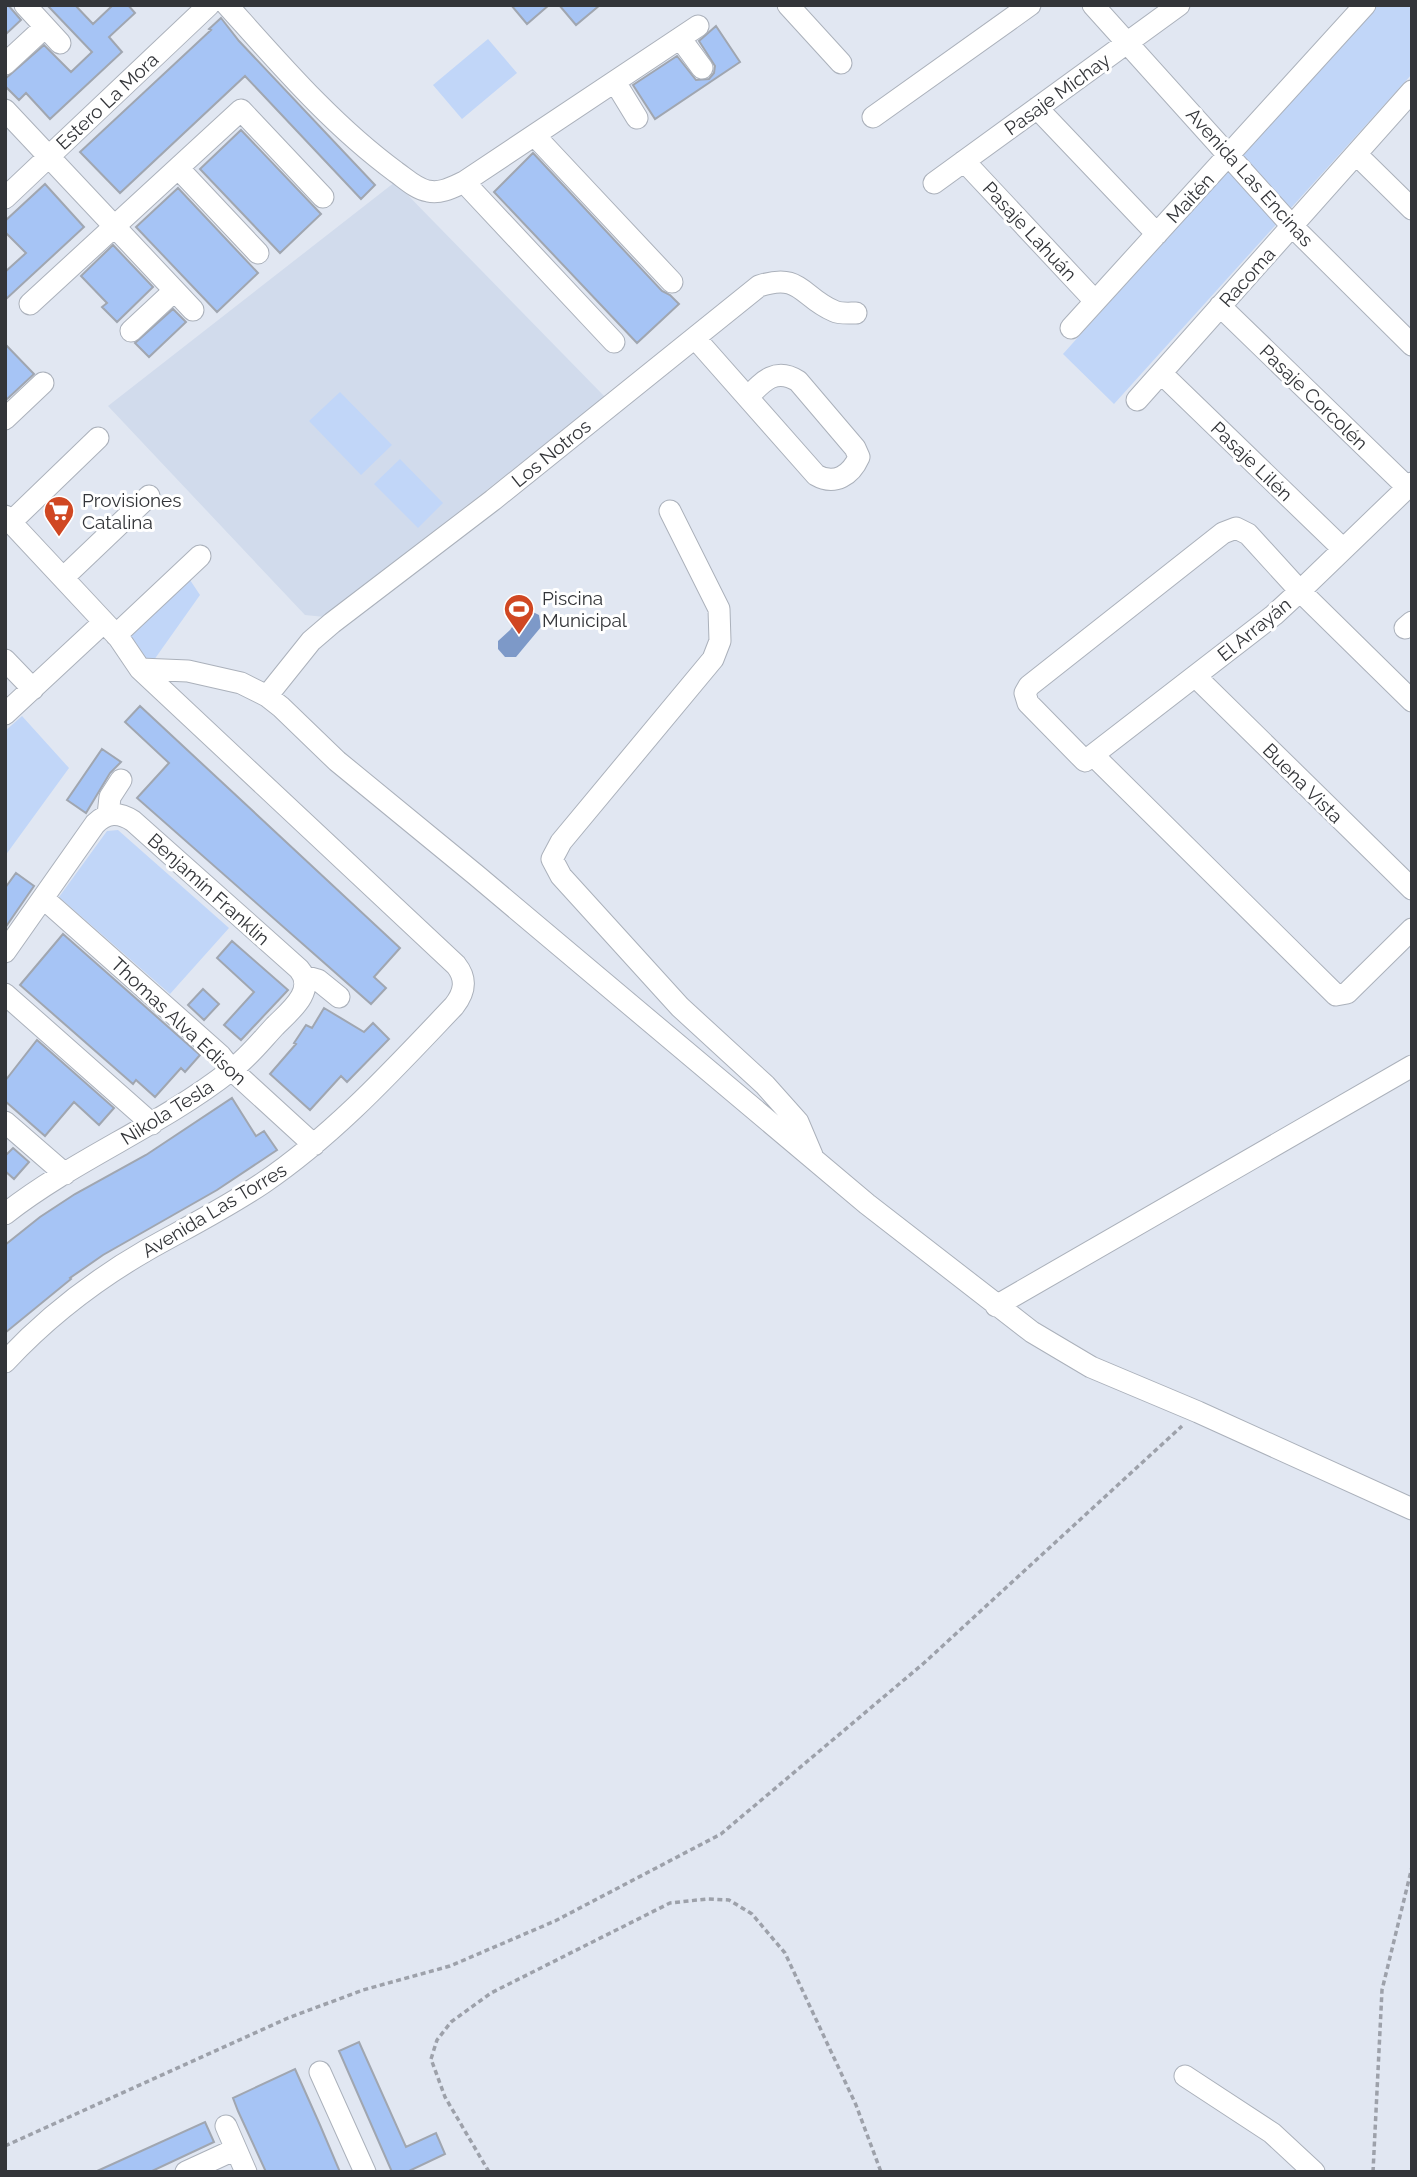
<svg xmlns="http://www.w3.org/2000/svg" width="1417" height="2177" viewBox="0 0 1417 2177" font-family="Raleway,sans-serif">
<rect width="100%" height="100%" fill="#e1e7f2"/>
<path fill="#d1dbec" d="M395,182L605,397L325,617L305,615L108,406Z"/>
<path fill="#c1d6f8" d="M1376,5H1412V74L1114,404L1063,354Z
M488,39L517,73L462,119L433,85Z
M340,392L392,445L361,475L309,421Z
M400,459L443,503L418,528L374,484Z
M188,577L200,595L149,667L127,638Z
M22,716L69,768L5,856V731Z
M118,830L229,928L170,994L59,897L107,831Z"/>
<path fill="#7d99c8" d="M522,612H533L539,615L541,627L516,657H505L498,649V641L510,630Z"/>
<path fill="#a6c4f5" stroke="#a0a6b0" stroke-width="2" d="M5,5H8L21,20L5,35Z
M47,5H75L93,24L113,5H128L135,13L109,37L122,52L50,119L26,93L19,100L5,86V79L44,45L71,72L92,52Z
M511,5H549L527,24Z
M559,5H600L576,25Z
M221,18L239,41L375,185L361,199L245,76L120,193L80,152L211,30L209,29Z
M716,26L740,62L655,119L633,85L677,56L696,80L709,79L714,73L715,66L699,41Z
M241,130L321,214L280,253L200,169Z
M533,153L662,291L670,295L679,304L637,343L494,192Z
M45,184L84,227L5,300V272L26,253L5,232V221Z
M178,188L258,273L217,312L136,227Z
M113,245L153,287L117,322L102,307L107,303L81,276Z
M173,309L186,322L149,357L135,343Z
M5,344L34,374L5,401Z
M140,706L400,948L374,977L386,988L371,1004L137,798L169,763L125,722Z
M102,749L121,762L110,773L86,813L67,800Z
M16,873L34,886L5,928V888Z
M63,934L200,1055L185,1072L181,1068L155,1097L136,1080L133,1084L20,985Z
M232,941L288,990L241,1040L224,1025L254,992L217,958Z
M203,989L219,1004L204,1020L188,1005Z
M324,1008L364,1032L373,1023L389,1039L347,1082L341,1076L310,1110L270,1074L296,1044L294,1043L306,1025L312,1028Z
M37,1040L114,1108L99,1125L74,1102L45,1136L5,1101V1081Z
M232,1098L256,1136L264,1131L277,1150L217,1190L103,1255L70,1278L71,1279L5,1333V1245L40,1217L75,1194L146,1155Z
M13,1148L29,1162L14,1179L5,1171V1156Z
M359,2042L406,2147L436,2133L445,2154L407,2172H392L339,2051Z
M295,2069L320,2125L340,2172H266L238,2111L233,2098Z
M205,2122L214,2142L150,2172H95Z"/>
<g fill="none" stroke-linecap="round" stroke-linejoin="round">
<g stroke="#abb1bb" stroke-width="23">
<path id="minor" d="M25,5L60,43
M227,5C280,64 332,125 396,172C406,179 416,189 428,191C441,194 453,187 464,182L698,26
M788,5L841,63
M1093,5L1292,226L1412,345
M680,38L702,68
M5,64L45,27
M615,82L637,118
M1037,108L1157,234
M5,110L193,310
M873,117L1030,5
M535,136L672,282
M1356,154L1412,209
M964,161L1095,301
M178,168L258,253
M464,182L614,342
M934,183L1179,5
M5,198L209,5
M30,304L241,110L323,197
M1220,306L1407,487
M1071,328L1365,5
M131,331L174,291
M695,338L816,475C835,486 851,475 859,457L855,448L798,381C776,367 763,381 748,397
M1161,373L1343,549
M1137,400L1412,91
M5,419L43,383
M1412,483L1300,591L1274,615L1085,761L1028,703L1025,693L1029,686L1223,533L1236,528L1248,534L1300,591L1412,701
M670,511L719,609L720,641L713,659L561,842L552,859L561,876L680,1007L765,1085L798,1122L812,1155
M5,516L119,638L140,669L456,965C467,979 465,992 454,1006C394,1069 335,1134 263,1183C226,1208 186,1228 147,1250C95,1280 46,1318 5,1362
M11,522L98,438
M63,578L149,496
M1405,628L1412,622
M116,635L200,556
M5,660L33,689
M140,669L188,671L241,683L267,696L281,707L337,761L476,875L867,1204L1032,1332L1091,1367L1198,1412L1412,1509
M1195,676L1412,889
M267,696L311,641L332,623L493,500L759,286C801,272 801,297 834,311C840,314 849,313 856,313
M5,714L104,622
M1093,755L1336,995L1347,993L1412,929
M108,815L110,797L121,780
M43,898L220,1055L232,1070L314,1145
M5,952L95,824C107,812 119,812 133,821L299,969C317,990 290,1011 275,1026C261,1041 247,1059 230,1071C160,1126 75,1159 5,1214
M304,976L318,980L339,997
M5,994L152,1124
M5,1122L65,1174
M996,1306L1412,1066
M320,2072L365,2172
M1185,2076L1272,2133L1314,2172
M226,2126L246,2172
M186,2172L236,2149"/>
</g>
<path stroke="#9da1aa" stroke-width="3.5" stroke-dasharray="5 3.5" stroke-linecap="butt" d="M5,2146L288,2018L363,1990L450,1966L555,1921L721,1834L924,1663L1182,1426
M489,2172L445,2097L431,2059L437,2040L451,2022L491,1993L670,1903L707,1899L729,1900L752,1914L785,1953L856,2105L881,2172
M1373,2172L1382,1990L1412,1867"/>
<use href="#minor" stroke="#fff" stroke-width="21"/>
</g>
<defs>
<g id="supermarket-pin" transform="scale(1.575)"><path d="M0 17L-7.5 6A9.5 9.5 0 1 1 7.5 6Z" fill="#d04722" stroke="#fff"/><path d="M-6-5.5h2.5l.6 2H6L4.5 2H-2.5L-4.4-4H-6ZM-1.5 3.2a1.3 1.3 0 1 0 .1 0ZM3 3.2a1.3 1.3 0 1 0 .1 0Z" fill="#fff"/></g>
<g id="stadium-pin" transform="scale(1.575)"><path d="M0 17L-7.5 6A9.5 9.5 0 1 1 7.5 6Z" fill="#d04722" stroke="#fff"/><path d="M0-5a6.5 5 0 1 0 0 10a6.5 5 0 1 0 0-10ZM-3.5-1.8h7v3.6h-7Z" fill="#fff"/></g>
</defs>
<g fill-rule="evenodd">
<use href="#supermarket-pin" x="59" y="511"/>
<use href="#stadium-pin" x="519" y="609"/>
</g>
<g text-anchor="middle" stroke-width="6" stroke-linejoin="round" paint-order="stroke">
<g font-size="19" fill="#333539" stroke="#fff">
<text transform="translate(1057 94) rotate(-36)" y="7">Pasaje Michay</text>
<text transform="translate(107 101) rotate(-43)" y="7">Estero La Mora</text>
<text transform="translate(1250 177) rotate(48)" y="7">Avenida Las Encinas</text>
<text transform="translate(1190 198) rotate(-47)" y="7">Maitén</text>
<text transform="translate(1030 231) rotate(47)" y="7">Pasaje Lahuán</text>
<text transform="translate(1247 277) rotate(-48)" y="7">Racoma</text>
<text transform="translate(1314 397) rotate(44)" y="7">Pasaje Corcolén</text>
<text transform="translate(551 453) rotate(-39)" y="7">Los Notros</text>
<text transform="translate(1252 461) rotate(44)" y="7">Pasaje Lilén</text>
<text transform="translate(1254 629) rotate(-39)" y="7">El Arrayán</text>
<text transform="translate(1303 783) rotate(45)" y="7">Buena Vista</text>
<text transform="translate(209 889) rotate(42)" y="7">Benjamín Franklin</text>
<text transform="translate(179 1021) rotate(43)" y="7">Thomas Alva Edison</text>
<text transform="translate(167 1112) rotate(-32)" y="7">Nikola Tesla</text>
<text transform="translate(214 1210) rotate(-31)" y="7">Avenida Las Torres</text>
</g>
<g font-size="19" fill="#333539" stroke="#fff" text-anchor="start">
<text x="82" y="507">Provisiones<tspan x="82" dy="22">Catalina</tspan></text>
<text x="542" y="605">Piscina<tspan x="542" dy="22">Municipal</tspan></text>
</g>
</g>
<rect width="1417" height="2177" fill="none" stroke="#333539" stroke-width="14"/>
</svg>
